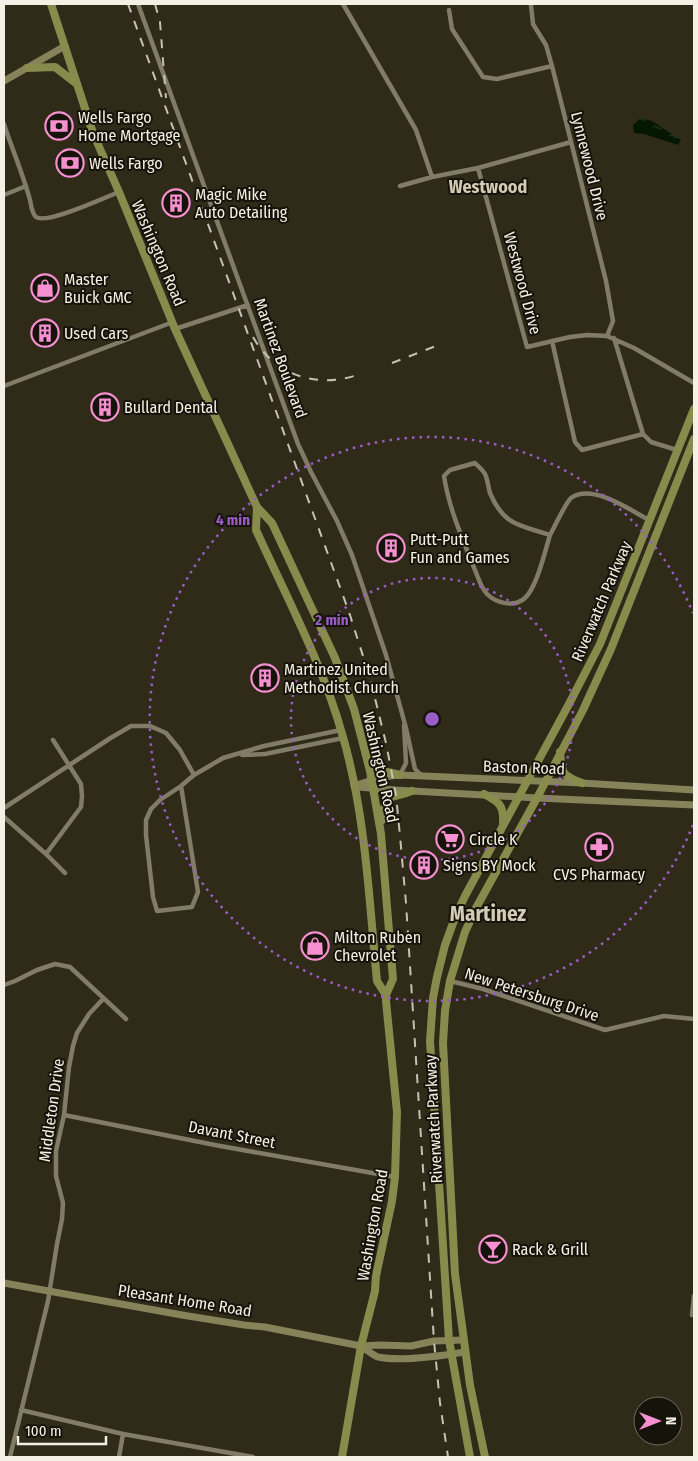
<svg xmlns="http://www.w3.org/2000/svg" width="698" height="1461" viewBox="0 0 698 1461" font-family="'Fira Sans Condensed',sans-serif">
<defs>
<pattern id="water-ripples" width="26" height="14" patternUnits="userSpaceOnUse" patternTransform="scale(1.25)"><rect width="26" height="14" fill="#041700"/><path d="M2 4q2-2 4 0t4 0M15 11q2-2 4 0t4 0" fill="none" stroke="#293925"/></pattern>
</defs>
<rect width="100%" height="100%" fill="#302a19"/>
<path fill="url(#water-ripples)" d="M641,118L652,121L681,140L678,145L644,134L634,133L633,125Z"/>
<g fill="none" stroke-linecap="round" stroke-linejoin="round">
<path stroke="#827b67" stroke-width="4.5" d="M138,4L298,444L311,472L337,521L352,555L386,655L406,728L415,769L421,775
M343,4L416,130L432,177
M531,5L533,24L546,45L552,66L606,281L613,321L607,336
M449,10L452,29L483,77L497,79L552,66
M4,124C12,149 23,174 30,200C31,205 32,214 36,217C46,225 106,197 119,192
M478,168L527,347L570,337L587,335L607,336L634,348L694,383
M400,186L432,177L478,168L571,142
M4,195L26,186
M175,329L248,305
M614,338L643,434L651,442L677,450
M552,341L575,442L582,450L643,434
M4,386L173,322
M475,463C478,466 483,470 485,474C488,480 488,487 490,493C504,526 520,525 550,535C545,551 537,587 525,598C514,608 496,603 487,594C481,588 478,577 475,570C463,540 449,509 444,476L450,470Z
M550,535C554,528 566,502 571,498C592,483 630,510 649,520
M242,755L265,754L343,738
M400,775L406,763L404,725
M181,786L198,892L192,907L157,911L153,897L146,835V820L151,809L160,800L181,786L194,775L223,758L264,746L341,730
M4,808L109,739L131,726H150L166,733L180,750L194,775
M4,817L46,854L65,873
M46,854L81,807L82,796L81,784L53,740
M450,981L483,989L605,1030L664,1016L694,1019
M4,985L15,981L37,970L55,964L70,967L126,1019
M64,1115L220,1146L395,1177
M692,1315L694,1296
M21,1410L123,1434L253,1457
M10,1457L48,1301L57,1244L62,1219L63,1203L56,1176V1151L64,1115L69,1067L73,1046L77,1033L89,1014L103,999
M119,1457L123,1434"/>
<path stroke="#86835a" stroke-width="7" d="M4,81L65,46
M354,786L381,777L400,775L582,783L694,790
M358,787L395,790L537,798L694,805
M4,1283L182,1315L244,1325L265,1327L361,1346L380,1345L411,1346L434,1341L463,1340
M362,1347C367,1350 373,1355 378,1357C402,1362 441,1356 465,1352"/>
<path stroke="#898b4d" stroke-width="8" d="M51,4L93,133L119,192L175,329L257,507L272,523L335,658L354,709L370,771L381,834L393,979L386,995V1001L397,1112L395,1177L392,1201L376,1276L375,1291L361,1346L342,1457
M27,68L55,67L77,84
M257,507L256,530C287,598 323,665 343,737C366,817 369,900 377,981L386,995
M560,752C562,773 561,775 582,783
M368,755L379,770L400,775
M484,794C499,802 504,805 503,823
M382,820C386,791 389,800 412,791
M470,1457L449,1340L430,1041L433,998L437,977L445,945L456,915L465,896L569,704L600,644L694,409
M485,1457L470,1385L455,1274L443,1043L445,1011L450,981L465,932L476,908L537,798L583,710L611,649L694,439"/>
<path stroke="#c5c1b4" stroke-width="2" stroke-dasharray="9 9" stroke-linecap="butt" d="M128,4L349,612L370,678L386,743L396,795L400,836L406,903L434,1341L440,1403L448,1457
M155,4L160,22L166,98
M253,337C274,374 314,388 354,376
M392,363L436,346"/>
</g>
<g fill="none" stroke="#995dc8" stroke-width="2.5" stroke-dasharray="2.5 5">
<circle cx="432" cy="719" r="141"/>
<path d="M693 825A282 282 0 1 1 693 613"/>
</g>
<defs>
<g id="bank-ring" transform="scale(1.4375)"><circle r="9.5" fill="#16130b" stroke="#f690d0" stroke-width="1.5"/><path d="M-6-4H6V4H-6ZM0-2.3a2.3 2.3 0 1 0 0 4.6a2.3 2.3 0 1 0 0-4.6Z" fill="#f690d0"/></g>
<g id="building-ring" transform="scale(1.4375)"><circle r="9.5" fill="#16130b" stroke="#f690d0" stroke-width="1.5"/><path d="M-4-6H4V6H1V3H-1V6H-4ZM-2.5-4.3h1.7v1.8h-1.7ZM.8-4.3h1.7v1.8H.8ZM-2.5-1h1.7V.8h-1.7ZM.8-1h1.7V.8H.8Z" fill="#f690d0"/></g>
<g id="shop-ring" transform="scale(1.4375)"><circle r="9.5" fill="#16130b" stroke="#f690d0" stroke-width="1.5"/><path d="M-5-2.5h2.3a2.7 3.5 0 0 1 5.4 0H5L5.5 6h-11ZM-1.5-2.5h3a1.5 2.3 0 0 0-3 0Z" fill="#f690d0"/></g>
<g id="supermarket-ring" transform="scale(1.4375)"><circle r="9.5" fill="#16130b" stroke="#f690d0" stroke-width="1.5"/><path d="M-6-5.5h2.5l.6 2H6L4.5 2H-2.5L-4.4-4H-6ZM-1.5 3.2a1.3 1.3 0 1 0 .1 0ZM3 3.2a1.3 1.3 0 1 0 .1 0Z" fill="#f690d0"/></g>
<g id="pharmacy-ring" transform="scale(1.4375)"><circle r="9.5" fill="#16130b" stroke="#f690d0" stroke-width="1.5"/><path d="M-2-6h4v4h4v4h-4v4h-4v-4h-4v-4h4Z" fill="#f690d0"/></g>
<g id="bar-ring" transform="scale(1.4375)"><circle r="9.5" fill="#16130b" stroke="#f690d0" stroke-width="1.5"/><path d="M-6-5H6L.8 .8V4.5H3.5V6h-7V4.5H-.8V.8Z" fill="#f690d0"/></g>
</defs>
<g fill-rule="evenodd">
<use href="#bank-ring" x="59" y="126"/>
<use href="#bank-ring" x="70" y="163"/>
<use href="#building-ring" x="176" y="203"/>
<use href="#shop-ring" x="45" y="288"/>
<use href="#building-ring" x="45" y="333"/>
<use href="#building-ring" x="105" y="407"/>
<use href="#building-ring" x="391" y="548"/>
<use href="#building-ring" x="265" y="678"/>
<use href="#supermarket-ring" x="450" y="839"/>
<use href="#pharmacy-ring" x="599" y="847"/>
<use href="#building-ring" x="424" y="865"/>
<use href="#shop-ring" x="315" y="946"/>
<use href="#bar-ring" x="493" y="1249"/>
</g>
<g text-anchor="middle" stroke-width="4" stroke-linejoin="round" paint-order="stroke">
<g font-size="16" fill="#f4f0e5" stroke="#16130b" text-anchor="start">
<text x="78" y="123">Wells Fargo<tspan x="78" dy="18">Home Mortgage</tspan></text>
<text x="89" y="169">Wells Fargo</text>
<text x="195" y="200">Magic Mike<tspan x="195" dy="18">Auto Detailing</tspan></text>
<text x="64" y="285">Master<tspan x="64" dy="18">Buick GMC</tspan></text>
<text x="64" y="339">Used Cars</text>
<text x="124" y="413">Bullard Dental</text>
<text x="410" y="545">Putt-Putt<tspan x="410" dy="18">Fun and Games</tspan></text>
<text x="284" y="675">Martinez United<tspan x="284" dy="18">Methodist Church</tspan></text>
<text x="469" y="845">Circle K</text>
<text x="443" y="871">Signs BY Mock</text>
<text x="599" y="880" text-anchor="middle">CVS Pharmacy</text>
<text x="334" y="943">Milton Ruben<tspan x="334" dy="18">Chevrolet</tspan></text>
<text x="512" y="1255">Rack &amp; Grill</text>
</g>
<g font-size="16" fill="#f4f0e5" stroke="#16130b">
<text transform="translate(590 166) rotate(76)" y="6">Lynnewood Drive</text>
<text transform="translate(159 253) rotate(67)" y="6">Washington Road</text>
<text transform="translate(523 283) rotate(75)" y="6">Westwood Drive</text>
<text transform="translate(281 358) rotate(70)" y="6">Martinez Boulevard</text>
<text transform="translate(601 601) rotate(-67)" y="6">Riverwatch Parkway</text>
<text transform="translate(381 767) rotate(77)" y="6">Washington Road</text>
<text transform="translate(524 767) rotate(2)" y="6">Baston Road</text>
<text transform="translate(532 994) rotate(18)" y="6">New Petersburg Drive</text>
<text transform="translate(51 1110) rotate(-82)" y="6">Middleton Drive</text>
<text transform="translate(433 1119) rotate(-93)" y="6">Riverwatch Parkway</text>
<text transform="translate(232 1134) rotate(11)" y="6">Davant Street</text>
<text transform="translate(372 1225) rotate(-80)" y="6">Washington Road</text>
<text transform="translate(185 1300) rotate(9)" y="6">Pleasant Home Road</text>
</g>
<g font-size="18" font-weight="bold" fill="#d3cbb6" stroke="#16130b">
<text x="488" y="193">Westwood</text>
</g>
<g font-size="21" font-weight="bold" fill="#d3cbb6" stroke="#16130b">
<text x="488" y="921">Martinez</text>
</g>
</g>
<circle cx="432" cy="719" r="8" fill="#995dc8" stroke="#16130b" stroke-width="2.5"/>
<g font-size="15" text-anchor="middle" font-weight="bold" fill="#995dc8" stroke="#16130b" stroke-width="4" stroke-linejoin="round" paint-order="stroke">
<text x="233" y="525">4 min</text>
<text x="332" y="625">2 min</text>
</g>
<rect width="698" height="1461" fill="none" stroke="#f4f0e5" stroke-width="10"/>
<g transform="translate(658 1421) rotate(90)"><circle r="24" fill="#16130b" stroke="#6f6b62"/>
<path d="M0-4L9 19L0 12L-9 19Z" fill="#f690d0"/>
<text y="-8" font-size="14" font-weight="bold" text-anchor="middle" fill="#f4f0e5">N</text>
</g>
<path d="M18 1436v8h88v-8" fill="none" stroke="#f4f0e5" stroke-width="2.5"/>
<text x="25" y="1436" font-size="15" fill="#f4f0e5" stroke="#16130b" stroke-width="4" paint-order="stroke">100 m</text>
</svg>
